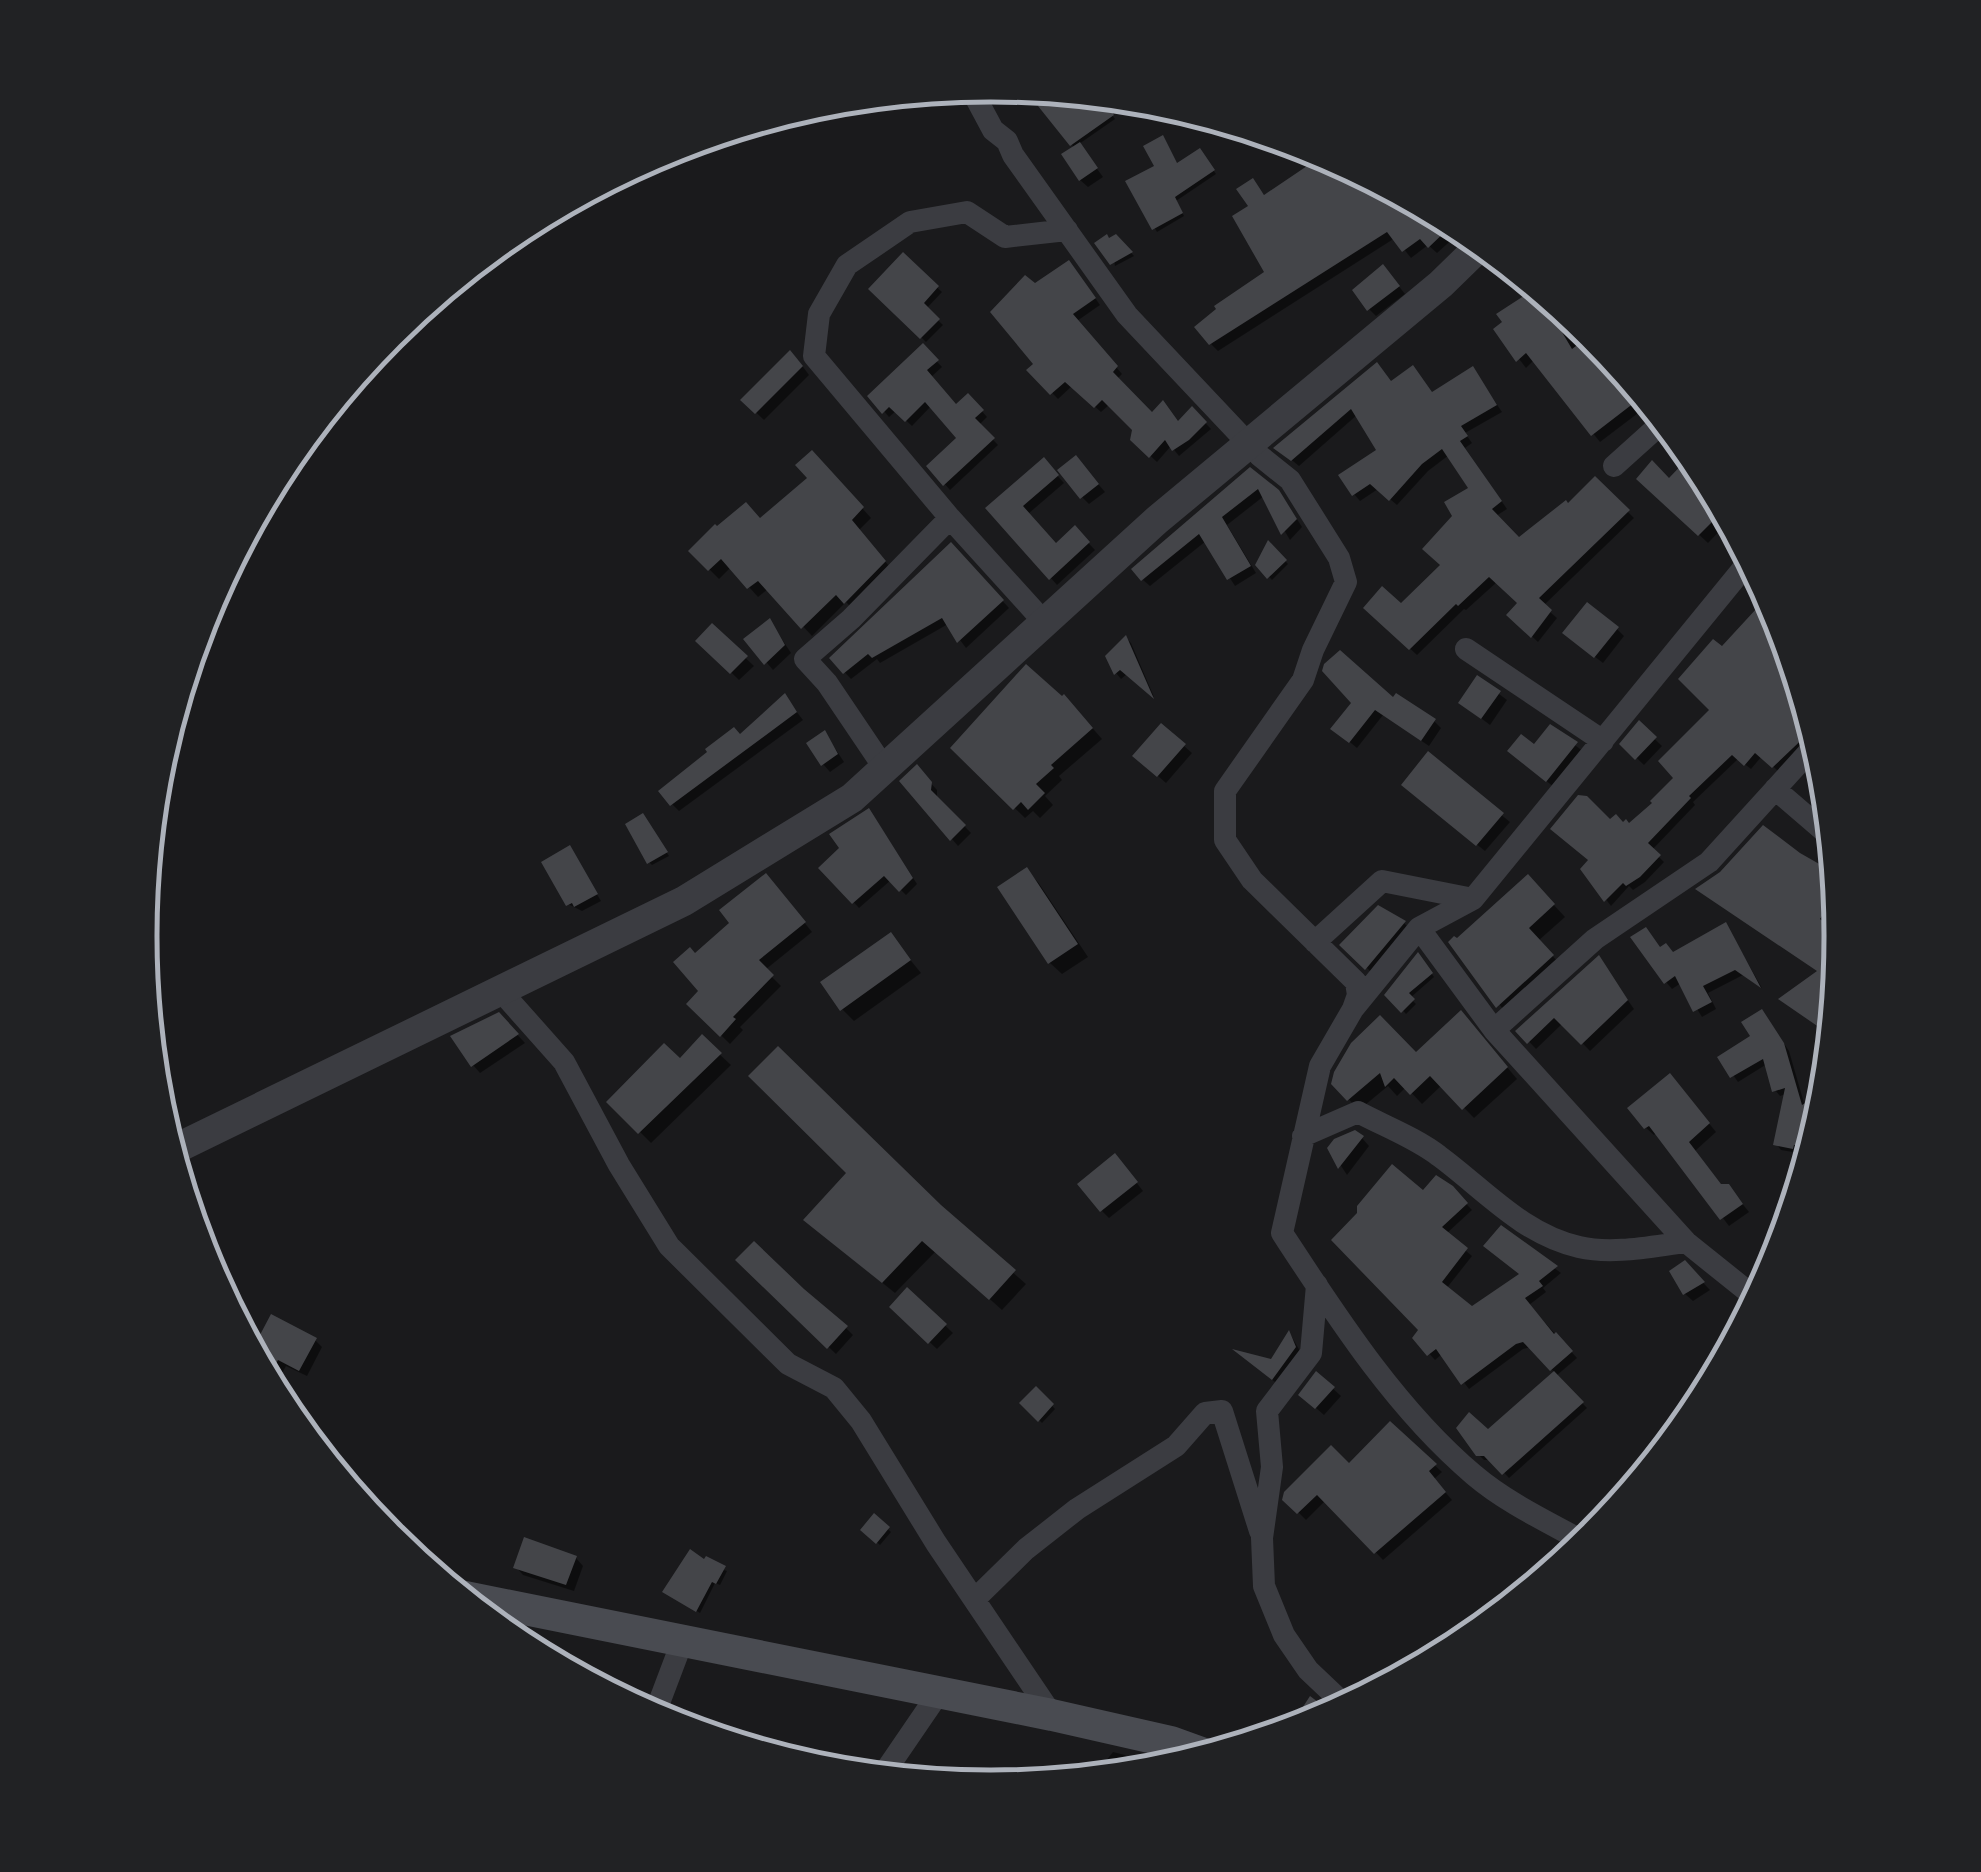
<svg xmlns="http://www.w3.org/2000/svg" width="1981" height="1872" viewBox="0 0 1981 1872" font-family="'Exo 2',sans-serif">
<rect width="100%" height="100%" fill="#1a1a1c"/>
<path fill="#0007" d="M1061,92L1098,96L1115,119L1079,144L1103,177L1088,187L1080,180Z
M1202,154L1216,174L1176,201L1184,216L1157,232L1128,182Z
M1253,182L1266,197L1422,226L1435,214L1456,236L1437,253L1428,245L1411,258L1395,238L1218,351L1211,344L1268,273L1252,207Z
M1116,237L1134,256L1115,266L1110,240Z
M903,256L942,292L926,309L943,325L926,342L872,289Z
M1075,269L1100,305L1077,321L1122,374L1117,379L1152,415L1179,424L1193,410L1211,429L1179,456L1171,446L1157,462L1132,439L1134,429L1110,404L1101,412L1072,386L1058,399L1030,370L1036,365L1034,286Z
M1390,275L1405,294L1376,316L1369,309Z
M1537,289L1593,335L1650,404L1600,442L1534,360L1526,368L1496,329L1505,323L1500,315Z
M923,347L942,367L931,377L957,407L974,402L987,417L979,425L998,445L950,490L929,466L959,438L932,405L912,426L896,411L889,417L871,396Z
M798,360L809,375L764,420L743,400Z
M1473,369L1502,412L1465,433L1472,443L1465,448L1507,509L1496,516L1519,540L1597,481L1634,518L1543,606L1557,618L1538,642L1509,615L1520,603L1497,582L1466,610L1464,609L1417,655L1366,608L1401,606L1443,565L1456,516L1472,488L1449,455L1428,471L1397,505L1378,489L1360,501L1354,494L1380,451L1357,415L1299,466L1277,448L1392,383L1433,394Z
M1692,456L1729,521L1708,543L1639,479L1669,481Z
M1043,460L1064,483L1028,514L1056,546L1075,529L1095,550L1057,585L989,508Z
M821,462L871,518L859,530L894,572L855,611L846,602L812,636L768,589L758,597L731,567L719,579L691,551L761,521L810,478Z
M1083,466L1105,492L1089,504L1082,497Z
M1250,470L1285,500L1302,527L1290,540L1264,496L1227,525L1256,573L1235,586L1206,541L1150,586L1143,580Z
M1269,544L1288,564L1272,580L1258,565Z
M951,545L1009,608L966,648L948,624L880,663L877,659L851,679L832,659Z
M1770,598L1777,611L1815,736L1779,772L1762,756L1751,769L1738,759L1693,802L1695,805L1652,850L1664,862L1645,882L1633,890L1629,886L1611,906L1583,869L1610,823L1629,826L1656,803L1676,778L1712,710L1722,650Z
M770,621L791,653L773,670L747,639Z
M712,626L754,666L739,680L699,641Z
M1617,629L1624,636L1603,663L1573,640Z
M1126,638L1131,643L1154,697L1127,674L1121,679L1116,673Z
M1478,678L1507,700L1490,725L1461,703Z
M785,697L803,720L679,811L672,804Z
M1394,701L1434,721L1441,728L1429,746L1383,715L1357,748L1334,729Z
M1074,707L1102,739L1059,776L1062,780L1045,796L1053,805L1040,818L1033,811L1025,818L953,748Z
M1639,724L1662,746L1644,765L1622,744Z
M1551,727L1584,752L1555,788L1518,758L1534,747Z
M825,733L844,762L830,772L823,764Z
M1184,746L1192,753L1166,783L1143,763Z
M1428,755L1510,822L1485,851L1411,792Z
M1823,762L1825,771L1826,777L1817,768Z
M917,768L937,790V798L971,833L958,846L902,781Z
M874,817L917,884L906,895L891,880L859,908L822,868Z
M646,820L669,856L652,865L649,862Z
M569,848L601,901L582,911L568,904Z
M1798,855L1836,877L1841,937L1832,1035L1787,1004L1820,972Z
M1027,871L1038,882L1088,957L1062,974L1050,963Z
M774,885L812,932L765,970L781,986L740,1027L743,1030L730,1044L689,1004L702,991L696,956Z
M1539,889L1565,917L1538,941L1564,968L1509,1017L1451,942H1457Z
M1404,923L1411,930L1374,975L1343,944Z
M1726,925L1762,988L1743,975L1708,993L1716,1009L1702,1017L1681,983L1672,989L1666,982L1661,950L1674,954Z
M890,935L921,973L854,1021L842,1009Z
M1419,956L1434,977L1410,998L1416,1004L1406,1014L1388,994Z
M1599,959L1634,1009L1590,1051L1563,1023L1536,1049L1519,1031Z
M499,1015L525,1043L480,1073L473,1065Z
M1767,1018L1789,1051L1811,1127L1817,1128L1811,1149H1799L1798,1153L1781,1150L1776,1144L1786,1094L1780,1096L1775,1090L1767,1064L1738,1082L1721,1058L1754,1037Z
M1471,1024L1517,1079L1474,1118L1442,1085L1422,1104L1406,1087L1397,1096L1388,1086L1359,1110L1334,1084L1416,1055Z
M702,1038L731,1065L651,1143L610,1102L680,1062Z
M1677,1084L1716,1132L1695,1151L1722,1186H1728L1749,1212L1729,1226L1657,1132L1654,1135L1646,1128Z
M1362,1138L1369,1146L1347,1175L1330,1149Z
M1122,1164L1143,1191L1109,1218L1102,1211Z
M1451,1188L1472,1210L1446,1234L1472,1256L1446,1289L1472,1309L1522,1275L1501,1228L1561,1273L1543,1288L1546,1292L1529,1305L1577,1358L1556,1376L1587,1408L1509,1478L1492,1460H1484L1478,1454L1488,1432L1556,1374L1531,1347L1523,1349L1469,1389L1442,1354L1435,1360L1415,1338L1421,1330L1423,1194Z
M939,1207L1026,1284L1002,1310L936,1251L895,1293L818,1231Z
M738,1260L846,1328L853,1335L836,1354Z
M1685,1264L1710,1290L1693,1301L1685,1294Z
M908,1290L953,1333L937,1349L892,1307Z
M272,1317L315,1340L322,1347L307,1376L286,1366L273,1390L253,1353Z
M1290,1334L1303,1356L1280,1386L1240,1354L1272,1362Z
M1317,1374L1341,1396L1324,1415L1309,1402Z
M1036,1389L1055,1409L1042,1423L1022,1403Z
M1390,1424L1442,1472L1434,1479L1452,1500L1383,1560L1326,1500L1306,1520L1285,1499L1349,1466Z
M875,1517L891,1532L880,1545L863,1530Z
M576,1558L583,1566L574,1591L523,1575L516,1567Z
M705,1563L727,1571L720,1585L715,1583L700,1613L668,1594Z
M1444,1647L1448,1652L1429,1662Z
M1113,1752L1125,1755L1146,1772L1120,1774L1105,1762Z"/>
<path fill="#444549" d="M1056,91L1101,96L1114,115L1070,146L1038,106Z
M1163,135L1177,163L1200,148L1215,170L1175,197L1183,213L1152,230L1125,181L1154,166L1143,146Z
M1080,142L1098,168L1079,181L1061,154Z
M1294,143L1317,150L1377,182L1422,223L1433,212L1450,227L1428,248L1420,239L1402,252L1387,232L1209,345L1194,327L1216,309L1214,306L1264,272L1232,216L1248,206L1236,189L1253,178L1264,195L1307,166Z
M1107,234L1109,238L1116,234L1133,252L1110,265L1094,243Z
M903,252L939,286L924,303L940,319L920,339L868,289Z
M1069,260L1096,298L1073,314L1118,366L1113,372L1152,412L1163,400L1178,421L1192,406L1207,422L1189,440L1172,451L1165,440L1149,458L1130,440L1132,430L1102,400L1094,408L1065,382L1050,395L1026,370L1033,364L990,312L1025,275L1035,283Z
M1383,264L1400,286L1367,311L1352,290Z
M1536,288L1572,349L1592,334L1643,396L1591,436L1526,353L1516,362L1493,329L1502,322L1496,314Z
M923,343L939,360L927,370L956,404L968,393L984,410L975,418L995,438L943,486L926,466L956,438L925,402L905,422L889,407L882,414L867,396Z
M790,350L803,366L755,414L740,400Z
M1377,362L1391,381L1413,365L1432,392L1473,366L1497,405L1461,426L1468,436L1460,441L1502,501L1492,509L1519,537L1566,500L1568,503L1595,476L1630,510L1539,598L1552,610L1531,638L1506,615L1517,603L1489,577L1458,606L1456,604L1409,650L1363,608L1382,586L1401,603L1440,565L1422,549L1452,516L1444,502L1468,488L1442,449L1422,464L1389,501L1370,484L1352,496L1338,475L1376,450L1351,409L1291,461L1273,448Z
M812,450L864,507L852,520L886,561L844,604L836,595L801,629L758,581L747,589L721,559L708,571L688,551L715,524L717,526L746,502L760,518L807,478L795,465Z
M1076,455L1099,484L1080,499L1057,470Z
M1691,455L1714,494L1704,504L1715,519L1698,536L1636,479L1652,460L1669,478Z
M1044,457L1059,475L1023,506L1056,543L1075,525L1090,542L1049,580L985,508Z
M1250,467L1279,490L1297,519L1281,535L1258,489L1222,517L1251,566L1227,580L1199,534L1141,581L1131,569Z
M1268,540L1287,560L1267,579L1255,565Z
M951,542L1004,600L957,643L942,618L872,658L868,654L843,674L829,658Z
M1587,602L1619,627L1594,658L1562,633Z
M1757,608L1784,633L1813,729L1772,768L1755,753L1744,766L1732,755L1689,796L1691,798L1648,843L1661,855L1640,877L1626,886L1623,883L1604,902L1580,869L1588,860L1550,829L1578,795L1587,796L1610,819L1616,814L1623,822L1626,819L1629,823L1652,803L1650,801L1673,778L1658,761L1709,710L1678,679L1713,639L1722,646Z
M770,618L785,645L764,665L743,639Z
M712,623L748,656L730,674L695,641Z
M1126,635L1154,699L1120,670L1114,675L1105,656Z
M1340,650L1393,697L1396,693L1436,719L1421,741L1375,710L1349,743L1330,729L1351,703L1322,671L1324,664Z
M1026,664L1062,696L1064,694L1093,728L1051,765L1054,768L1036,784L1045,793L1028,810L1021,802L1013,810L950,748Z
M1477,675L1501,691L1481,719L1458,703Z
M785,693L797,712L670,806L658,791L707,752L705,749L734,727L740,734Z
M1639,720L1657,737L1635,760L1619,744Z
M1161,723L1186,744L1157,777L1132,756Z
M1550,724L1578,742L1546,782L1507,751L1521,734L1534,744Z
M825,730L838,754L821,766L806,743Z
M1428,751L1504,813L1476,846L1401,785Z
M917,764L932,782L931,790L966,825L950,841L899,781Z
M869,808L913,878L899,892L884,876L852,904L818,868L839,848L829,834Z
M643,813L668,852L647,864L625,824Z
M1763,825L1800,853L1835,873L1837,893L1820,919L1842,937L1833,1020L1826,1032L1778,999L1817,971L1695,889L1720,872Z
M570,845L598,894L574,907L572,903L566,906L541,862Z
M1027,867L1078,944L1048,964L997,887Z
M766,873L806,922L759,960L774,975L733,1017L736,1019L720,1037L686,1004L698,991L673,962L690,947L695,953L729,923L719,910Z
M1528,874L1555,904L1529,928L1554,955L1496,1008L1448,942L1454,936L1457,938Z
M1378,905L1406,921L1365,970L1339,945Z
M1726,922L1761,988L1735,970L1703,986L1712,1002L1693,1012L1675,976L1664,984L1630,937L1646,927L1660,947L1666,943L1673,952Z
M891,932L911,960L840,1011L820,982Z
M1418,952L1433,973L1409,993L1415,999L1401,1013L1384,995Z
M1599,955L1628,1000L1581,1045L1554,1018L1527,1044L1515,1031Z
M1762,1009L1784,1043L1802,1105L1826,1090L1812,1145H1794L1793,1149L1773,1145L1785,1088L1772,1092L1763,1059L1730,1078L1717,1057L1750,1036L1741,1022Z
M1461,1010L1508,1067L1462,1110L1430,1076L1410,1095L1394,1078L1385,1087L1380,1073L1347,1101L1331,1084L1334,1072L1351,1043L1380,1015L1416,1052Z
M499,1012L519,1034L471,1067L450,1036Z
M702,1034L722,1053L638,1134L606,1102L664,1043L680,1058Z
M778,1046L941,1205L1016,1270L989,1300L922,1241L882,1283L803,1220L846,1173L748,1076Z
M1670,1073L1710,1123L1689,1142L1721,1184H1729L1743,1204L1720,1220L1649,1126L1644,1129L1627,1108Z
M1355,1130L1364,1136L1338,1169L1327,1148L1334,1139Z
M1115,1153L1138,1182L1100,1212L1077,1184Z
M1392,1164L1423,1190L1436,1175L1453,1186L1468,1203L1442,1227L1468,1248L1442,1282L1472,1306L1519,1274L1483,1246L1501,1225L1558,1266L1539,1281L1543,1286L1525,1298L1554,1334L1556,1332L1573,1351L1550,1371L1523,1342L1516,1344L1461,1385L1436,1349L1427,1356L1412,1338L1418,1330L1331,1240L1357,1213V1206Z
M754,1241L804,1289L848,1326L827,1349L735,1260Z
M1685,1260L1705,1282L1683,1295L1669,1271Z
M907,1287L947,1324L928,1344L889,1307Z
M271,1314L317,1338L299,1371L278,1360L267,1380L252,1350Z
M1289,1330L1296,1347L1272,1380L1232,1349L1271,1359Z
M1316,1371L1335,1387L1315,1409L1298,1395Z
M1554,1371L1584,1402L1502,1475L1484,1456H1476L1456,1428L1469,1412L1488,1429Z
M1036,1386L1054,1404L1038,1422L1019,1403Z
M1390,1421L1437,1464L1429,1471L1446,1492L1374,1554L1317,1495L1297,1514L1282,1500L1284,1492L1331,1445L1349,1463Z
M874,1513L890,1527L876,1544L860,1530Z
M524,1537L577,1556L566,1585L513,1568Z
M690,1549L704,1559L706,1556L726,1566L716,1584L712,1582L696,1612L662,1592Z
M1310,1696L1326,1708L1332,1714L1312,1723L1299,1713Z"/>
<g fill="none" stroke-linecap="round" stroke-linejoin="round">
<path stroke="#3b3c41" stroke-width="22" d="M970,87L993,130L1007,141L1013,155L1127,315L1260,456L1290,480L1339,558L1346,582L1313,650L1303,680L1225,791V840L1252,880L1356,982L1358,995L1353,1009
M1614,466L1664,421
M1045,623L950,518L814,356L819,314L847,265L910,222L967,212L1005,237L1067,230
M1466,649L1603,741
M885,769L827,683L805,659L851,619L950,518
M1775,789L1832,838
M1419,928L1494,1030L1686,1242L1757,1299
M1315,942L1382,881L1473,899
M500,990L564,1062L619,1165L669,1246L788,1364L834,1388L861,1421L936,1543L1052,1715
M1494,1030L1595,939L1709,862L1817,743
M1303,1136L1358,1112C1384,1126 1416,1138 1439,1156C1484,1189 1522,1234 1579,1247C1613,1255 1653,1246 1686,1242
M1317,1285L1311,1353L1267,1411L1272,1467L1262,1538L1264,1586L1284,1635L1308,1670L1346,1706
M1586,1543C1548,1522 1507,1503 1474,1475C1396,1409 1337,1317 1282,1233L1320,1066L1353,1009L1419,928L1473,899L1750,560
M975,1599L1026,1549L1077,1509L1176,1446L1205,1413L1222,1411L1260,1531
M654,1716L682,1642
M882,1776L938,1694"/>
<path stroke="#3b3c41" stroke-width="30" d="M171,1151L684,901L852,798L1157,520L1441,284L1482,244"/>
<path stroke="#494b51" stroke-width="32" d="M460,1596L1052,1715L1171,1742L1207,1755"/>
</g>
<path d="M0 0H1981V1872H0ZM990 102H991A833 833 0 0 1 1824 935V937A833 833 0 0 1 991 1770H990A833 833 0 0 1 157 937V935A833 833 0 0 1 990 102Z" fill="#212224" fill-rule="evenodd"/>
<path fill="none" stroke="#adb2bb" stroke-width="5" d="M990 102H991A833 833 0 0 1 1824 935V937A833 833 0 0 1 991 1770H990A833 833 0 0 1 157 937V935A833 833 0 0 1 990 102Z"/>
</svg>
